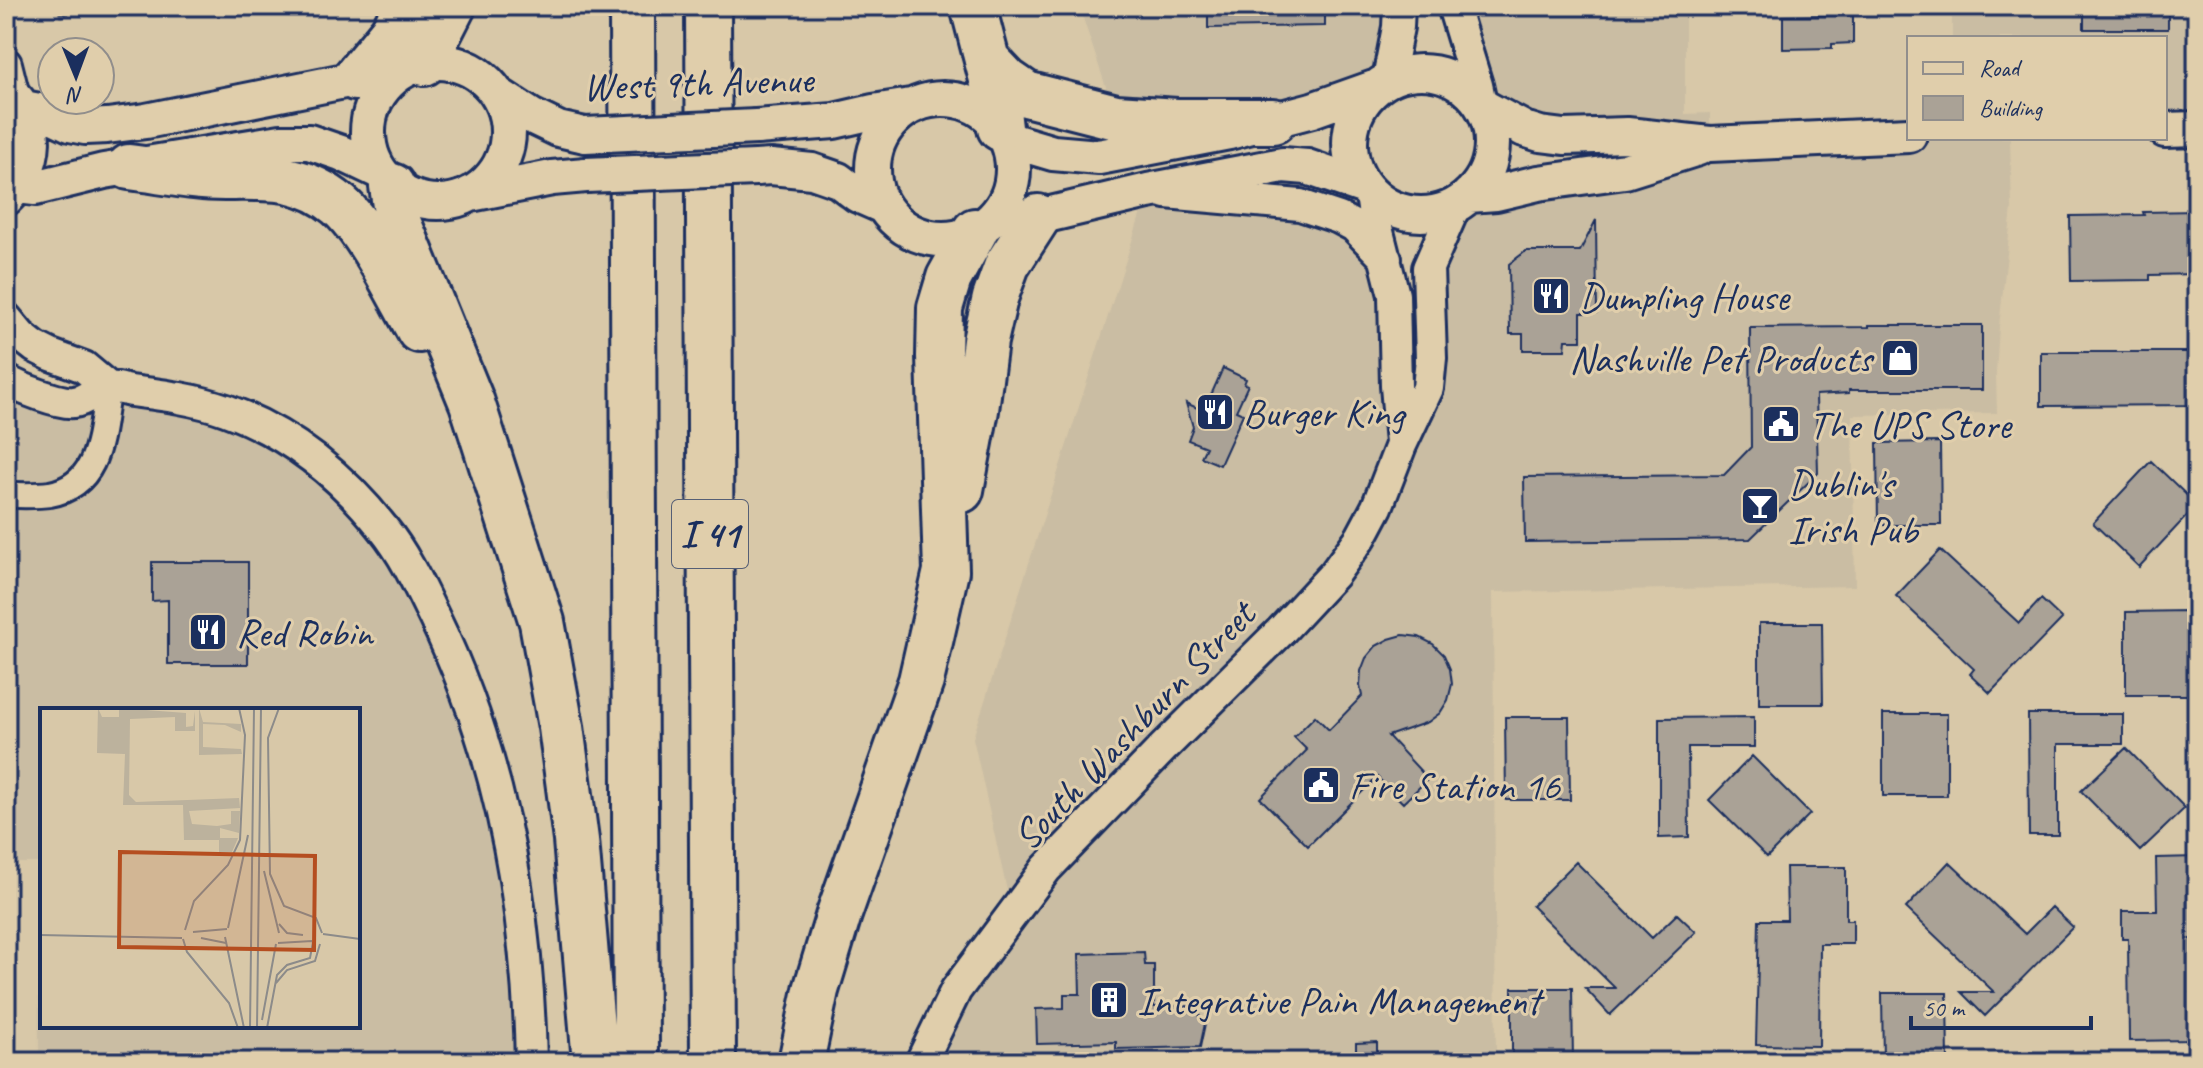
<svg xmlns="http://www.w3.org/2000/svg" width="2203" height="1068" viewBox="0 0 2203 1068" font-family="Caveat,sans-serif">
<rect width="100%" height="100%" fill="#d8c8a8"/>
<filter id="ink" filterUnits="userSpaceOnUse"><feTurbulence type="fractalNoise" baseFrequency=".0125" numOctaves="2"/><feDisplacementMap in="SourceGraphic" scale="16" xChannelSelector="R" yChannelSelector="G"/><feConvolveMatrix kernelMatrix="1 2 1 2 8 2 1 2 1" color-interpolation-filters="sRGB"/></filter>
<g filter="url(#ink)">
<path fill="#cabda3" fill-rule="evenodd" d="M1079,6H1399L1388,79L1339,101L1116,117Z
M1453,6H1685V114L1710,113V144L1909,138H2010L2012,208L1999,327L1996,374L1997,413L1852,415L1855,586L1493,592L1496,1062H921L1012,913L973,738L1148,191L1300,205L1386,259L1401,443L1430,322L1455,206L1708,145L1485,108Z
M1952,6H2197V129L2165,130V38H1952Z
M6,380L18,387H108L229,411L384,529L477,727L531,1062H39L38,863H6ZM42,710H358V1026H42Z"/>
<g fill="none" stroke-linecap="round" stroke-linejoin="round">
<path stroke="#656c7b" stroke-width="7" d="M586,6V9
M62,14L76,6"/>
</g>
<path fill="#aaa296" stroke="#1b2f5e" stroke-width="2" d="M1208,6H1325V26L1208,28Z
M2084,6H2168V29H2084Z
M1853,15V43L1832,44V48L1783,49V16Z
M2197,211V274L2150,275V280L2071,281L2070,216L2144,215L2143,212Z
M1596,220L1597,313H1581V340H1566L1565,350H1523V334H1510L1509,264L1526,251H1580Z
M1869,325H1982V390H1849V393L1816,395L1818,473L1750,539L1525,542L1524,477L1724,475L1751,447L1750,328L1869,327Z
M2041,352H2197V405L2041,406Z
M1223,368L1246,379L1244,384L1248,385L1236,411L1243,414L1220,465L1201,457L1206,447L1188,440L1193,427L1186,403L1204,411Z
M1940,442L1941,525H1878L1877,443Z
M2151,461L2197,505L2139,567L2093,523Z
M1940,550L2019,623L2041,599L2062,619L1990,693L1970,674L1974,669L1896,596Z
M152,562H248V664H168V600L152,601Z
M2188,611L2190,695H2126V612Z
M1759,623H1822L1823,704H1759Z
M1403,635L1419,637L1433,644L1444,655L1450,669L1452,684L1448,700L1440,713L1428,722L1388,736L1428,779L1403,803L1377,777L1308,846L1260,798L1307,750L1294,737L1315,716L1329,730L1362,696L1360,686L1361,671L1366,658L1376,646L1389,639Z
M1883,714H1947V796H1883Z
M2028,714H2123V744H2058V835H2029Z
M1505,717H1569L1570,800H1506Z
M1754,717V747H1688L1689,837L1659,838V718Z
M2126,748L2185,808L2140,851L2081,791Z
M1752,756L1810,814L1767,857L1709,800Z
M2197,857V939H2191L2192,1040L2129,1041L2128,939H2122V911H2157L2156,858Z
M1576,862L1652,938L1677,914L1696,932L1610,1015L1585,988H1615L1532,906Z
M1949,862L2025,934L2052,907L2073,927L1985,1016L1961,992H1994L1906,908Z
M1786,867H1846V920H1853V944H1820L1819,1046L1756,1045L1759,920H1787Z
M1144,952L1145,965H1154V1007L1199,1006L1200,1019H1206L1200,1047L1116,1049V1042L1037,1044L1036,1009L1064,1008V994H1080L1079,954Z
M1512,988H1572L1573,1062H1512Z
M1882,993H1947L1948,1062H1883Z
M1377,1042V1062H1356V1043Z"/>
<g fill="none" stroke-linecap="round" stroke-linejoin="round">
<g stroke="#1b2f5e" stroke-width="30">
<path id="minor" d="M6,495C20,495 36,496 50,494C103,484 100,430 108,387"/>
</g>
<g stroke="#1b2f5e" stroke-width="36">
<path id="tertiary" d="M1453,6L1477,85L1481,103
M6,64L14,96
M1388,79L1398,27L1399,6
M1166,193L1300,205L1339,218L1354,226L1386,259
M1371,194L1374,216L1394,295L1396,386L1401,443
M6,318L21,336L35,347L51,355L84,367L108,387
M6,380C19,388 60,404 74,402C86,401 96,389 107,388C114,386 124,390 131,391C163,395 195,399 226,410C289,433 342,476 383,528C405,555 419,586 434,617C501,755 528,910 531,1062
M921,1062L956,990L1046,869L1163,748L1281,631L1334,574L1361,537L1377,507L1401,445L1428,388L1431,358L1428,268L1455,206"/>
</g>
<g stroke="#1b2f5e" stroke-width="40">
<path id="secondary" d="M368 132a70 70 0 1 1 140 0a70 70 0 1 1-140 0Z
M1350 143a71 71 0 1 1 142 0a71 71 0 1 1-142 0Z
M6,89C43,119 38,167 6,198
M497,94L531,116L558,129L585,135
M873 169a70 70 0 1 1 140 0a70 70 0 1 1-140 0Z
M23,108L45,112L70,124L85,127L107,126L146,121L379,74
M1485,108L1524,129L1540,134L1564,137L1627,135L1710,144L1909,135
M756,127L834,121L873,112L911,106
M2165,130L2197,129
M1006,139L1053,153L1099,157L1229,132L1312,110L1374,88
M756,168L771,167L812,171L838,180L858,195L883,206
M18,186L35,188L104,171L281,142H309L341,153L379,171
M470,194L552,178L586,175
M1469,195L1496,193L1538,183L1625,171L1698,148
M1015,220L1038,217L1148,191L1283,165L1307,167L1362,186"/>
</g>
<g stroke="#1b2f5e" stroke-width="50">
<path id="motorway" d="M632,6L636,1062
M708,6L713,1062
M973,6L996,95L1000,128
M988,61L1007,81L1026,94L1116,117L1177,121H1273
M424,63L453,6
M355,78L392,33L407,6
M129,167C154,170 179,175 203,177C255,181 294,168 339,205C368,230 399,295 419,330
M392,186L397,219L472,403L542,622L561,727L576,840L595,1062
M961,490L976,410L985,341L995,298L1007,265L1038,217
M801,1062L816,990L839,914L921,681L946,571L939,356L940,308L949,278L975,231"/>
</g>
<use href="#minor" stroke="#e0ceab" stroke-width="24"/>
<use href="#tertiary" stroke="#e0ceab" stroke-width="30"/>
<use href="#secondary" stroke="#e0ceab" stroke-width="34"/>
<use href="#motorway" stroke="#e0ceab" stroke-width="44"/>
<g stroke="#1b2f5e" stroke-width="40" stroke-linecap="butt">
<path id="secondary-bridge" d="M585,135L756,127
M586,175L756,168"/>
</g>
<use href="#secondary-bridge" stroke="#e0ceab" stroke-width="34"/>
</g>
</g>
<defs>
<g id="restaurant-square" transform="scale(2)"><rect x="-9" y="-9" width="18" height="18" rx="4" fill="#1b2f5e" stroke="#e0ceab"/><path d="M-5-6h1v4h1v-4h1v4h1v-4h1v5L-1.5 .5V6h-2V.5L-5-1ZM5-6V6H3V1.5H1.5Q1.5-4 5-6Z" fill="#fff"/></g>
<g id="shop-square" transform="scale(2)"><rect x="-9" y="-9" width="18" height="18" rx="4" fill="#1b2f5e" stroke="#e0ceab"/><path d="M-5-2.5h2.3a2.7 3.5 0 0 1 5.4 0H5L5.5 6h-11ZM-1.5-2.5h3a1.5 2.3 0 0 0-3 0Z" fill="#fff"/></g>
<g id="civic-square" transform="scale(2)"><rect x="-9" y="-9" width="18" height="18" rx="4" fill="#1b2f5e" stroke="#e0ceab"/><path d="M-.6-6.5H3V-4.5H.6V-3L4-1V1h2V6H-6V1h2V-1L-.6-3ZM-1.2 2.5V6h2.4V2.5Z" fill="#fff"/></g>
<g id="bar-square" transform="scale(2)"><rect x="-9" y="-9" width="18" height="18" rx="4" fill="#1b2f5e" stroke="#e0ceab"/><path d="M-6-5H6L.8 .8V4.5H3.5V6h-7V4.5H-.8V.8Z" fill="#fff"/></g>
<g id="building-square" transform="scale(2)"><rect x="-9" y="-9" width="18" height="18" rx="4" fill="#1b2f5e" stroke="#e0ceab"/><path d="M-4-6H4V6H1V3H-1V6H-4ZM-2.5-4.3h1.7v1.8h-1.7ZM.8-4.3h1.7v1.8H.8ZM-2.5-1h1.7V.8h-1.7ZM.8-1h1.7V.8H.8Z" fill="#fff"/></g>
</defs>
<g fill-rule="evenodd">
<use href="#restaurant-square" x="1551" y="296"/>
<use href="#shop-square" x="1900" y="358"/>
<use href="#restaurant-square" x="1215" y="412"/>
<use href="#civic-square" x="1781" y="424"/>
<use href="#bar-square" x="1760" y="506"/>
<use href="#restaurant-square" x="208" y="632"/>
<use href="#civic-square" x="1321" y="785"/>
<use href="#building-square" x="1109" y="1000"/>
</g>
<g text-anchor="middle" stroke-width="6" stroke-linejoin="round" paint-order="stroke">
<rect fill="#e0ceab" stroke="#565f75" stroke-width="2" x="672" y="500" width="76" height="68" rx="6"/>
<g font-size="38" font-weight="bold" fill="#1b2f5e">
<text x="710" y="547">I 41</text>
</g>
<g font-size="40" fill="#1b2f5e" stroke="#e0ceab">
<text transform="translate(698 82) rotate(-2)" y="14">West 9th Avenue</text>
<text transform="translate(1133 725) rotate(-46)" y="14">South Washburn Street</text>
</g>
<g font-size="40" fill="#1b2f5e" stroke="#e0ceab" text-anchor="start">
<text x="1579" y="310">Dumpling House</text>
<text x="1872" y="372" text-anchor="end">Nashville Pet Products</text>
<text x="1243" y="426">Burger King</text>
<text x="1809" y="438">The UPS Store</text>
<text x="1788" y="497">Dublin's<tspan x="1788" dy="46">Irish Pub</tspan></text>
<text x="236" y="646">Red Robin</text>
<text x="1349" y="799">Fire Station 16</text>
<text x="1137" y="1014">Integrative Pain Management</text>
</g>
</g>
<g transform="translate(40 708)">
<rect width="320" height="320" fill="#d8c8a8"/>
<path d="M58,0L62,9H79V0L146,5V19L153,18L155,3V23H135V9L90,11L89,87L96,94L199,90L200,100L149,103L152,116L177,118L191,116V103H200L199,125L180,120V130H198L192,144H179V132H144L143,97H83L85,46L57,45ZM159,0L163,14L201,16V24L185,17L163,16V39L201,41L202,46L159,47Z" fill="#bcb29d"/>
<path fill="none" stroke="#8c8b8a" stroke-width="2" d="M239,0L228,30L230,166L244,198L276,210L282,225M224,163L239,225M239,216L247,225L263,227M188,220L208,127M145,222L154,193L188,157L200,132L205,27L199,0M153,224L187,221M283,226L320,231M0,227L142,230M185,229L204,320M161,230L186,235M143,231L147,244L189,295L198,320M238,235L272,233M236,275L247,262L275,253L280,236M222,312L236,236M210,320L214,0M217,320L221,0M227,320L237,267L247,257L270,250L273,234"/>
<path fill="#b54e20" fill-opacity="0.15" stroke="#b54e20" stroke-width="4" d="M80,144L275,148L274,242L79,239Z"/>
<rect width="320" height="320" fill="none" stroke="#1b2f5e" stroke-width="4"/>
</g>
<rect width="2203" height="1068" fill="none" stroke="#e0ceab" stroke-width="32"/>
<rect x="16" y="16" width="2171" height="1036" fill="none" stroke="#1b2f5e" stroke-width="3" filter="url(#ink)"/>
<rect x="1907" y="36" width="260" height="104" fill="#e0ceab" stroke="#918e8c" stroke-width="2"/>
<rect x="1923" y="62" width="40" height="12" fill="#e0ceab" stroke="#918e8c" stroke-width="2"/>
<text x="1979" y="76" font-size="24" fill="#1b2f5e">Road</text>
<rect x="1923" y="96" width="40" height="24" fill="#aaa296" stroke="#918e8c" stroke-width="2"/>
<text x="1979" y="116" font-size="24" fill="#1b2f5e">Building</text>
<g transform="translate(76 76) rotate(179)"><circle r="38" fill="#e0ceab" stroke="#918e8c" stroke-width="2"/>
<path d="M0-6L14 30L0 20L-14 30Z" fill="#1b2f5e"/>
<text y="-12" font-size="22" font-weight="bold" text-anchor="middle" fill="#1b2f5e">N</text>
</g>
<path d="M1911 1016v12h180v-12" fill="none" stroke="#1b2f5e" stroke-width="4"/>
<text x="1923" y="1016" font-size="24" fill="#1b2f5e" stroke="#e0ceab" stroke-width="6" paint-order="stroke">50 m</text>
</svg>
